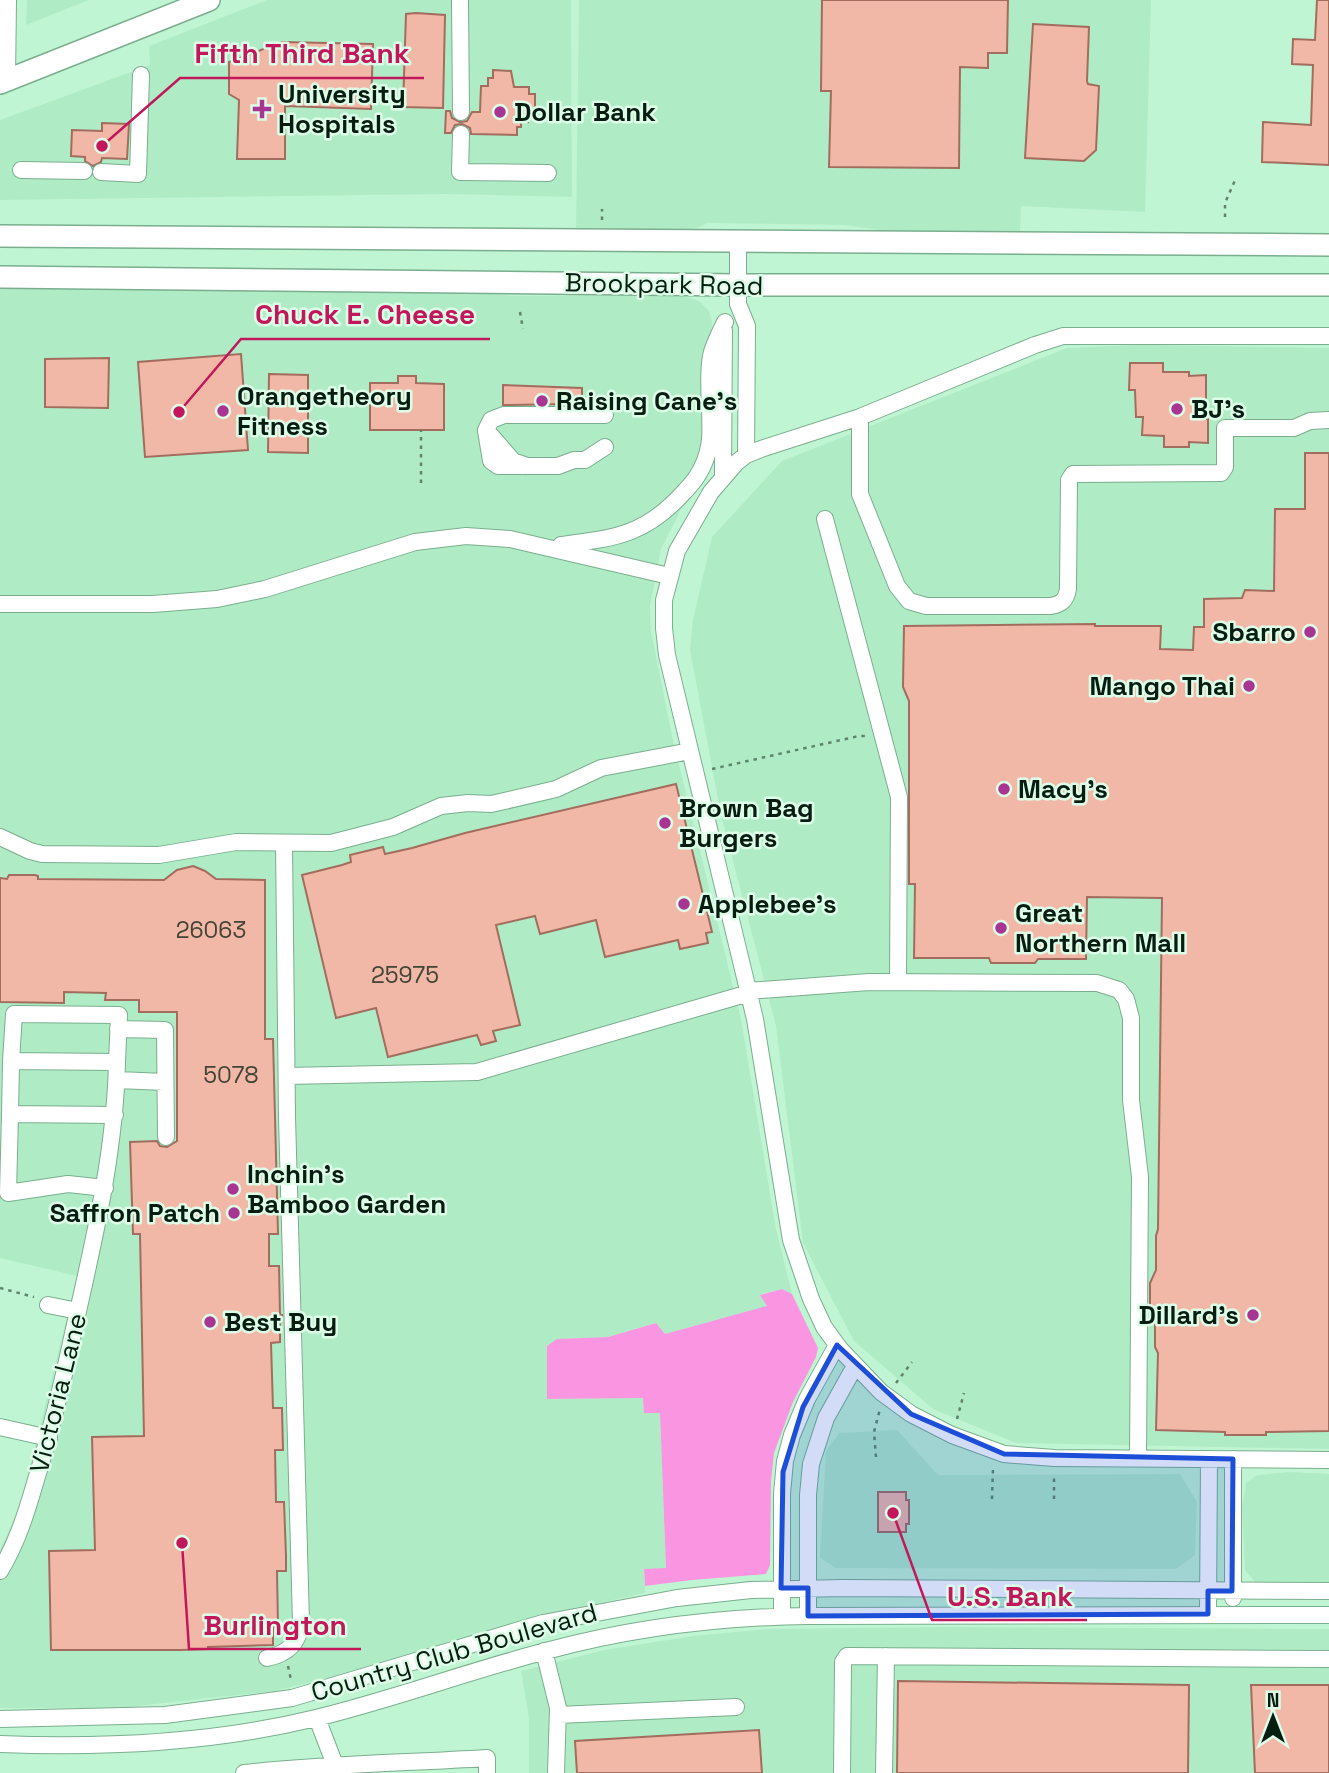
<svg xmlns="http://www.w3.org/2000/svg" width="1329" height="1773" viewBox="0 0 1329 1773" font-family="'Space Grotesk',sans-serif">
<rect width="100%" height="100%" fill="#c0f5d3"/>
<path fill="#afecc6" d="M27,0H89L26,25Z
M267,0H571L572,197L448,194L0,200V120L150,65L149,46Z
M579,0H1151L1145,212L1021,206L1020,232L884,231L845,225L707,223L697,228L685,230L576,229Z
M0,285L424,287L512,296L680,295L699,301L709,311L712,321L707,436L678,516L661,549L650,607L651,631L672,736L741,1019L776,1229L792,1294L782,1289L761,1294L768,1306L665,1334L655,1323L608,1337L557,1339L547,1399L643,1398L660,1413L666,1569L644,1570L645,1593L523,1620L352,1672L275,1691L119,1708H0V1550L21,1503L77,1276L0,1258Z
M1139,345L1329,348V1449L1016,1443L933,1409L854,1341L803,1243L776,1026L721,815L690,650L693,620L712,537L782,461L1067,348Z
M897,1430L938,1475L1180,1474L1197,1502L1195,1555L1176,1569L836,1568L820,1558L826,1451L839,1433Z
M1291,1472L1329,1474V1585H1275L1255,1582L1245,1570L1242,1508L1246,1483L1257,1475Z
M945,1627L1329,1629V1773H529V1718L521,1671L604,1650L693,1636L767,1629Z"/>
<path fill="#fa96e1" d="M782,1289L792,1294L818,1348L816,1357L793,1402L774,1453L771,1482L770,1565L766,1574L692,1580L645,1586L644,1569L666,1568L660,1413H644L643,1398L547,1399V1346L557,1339L608,1337L656,1323L665,1334L767,1306L760,1295Z"/>
<path fill="#f2b8a7" stroke="#a26d5e" stroke-width="2" d="M822,0H1008L1007,53H988V68L960,67L959,168L829,167L831,91H821Z
M1317,0H1329V165L1262,162L1263,122L1311,125L1313,65L1292,64L1293,39L1315,40Z
M416,13L445,15L443,108L403,107L406,14Z
M1033,24L1089,27L1087,81L1088,84L1099,86L1096,150L1084,161L1025,158Z
M282,42L373,44L371,109L285,106V159H237L239,100L229,94V62Z
M493,70L511,71L514,87H529V94H535V115H528V122L521,121V127H517V135L471,134L470,128L462,124L455,125L451,133H445L446,111H450L452,118L460,122L467,121L472,112H480L481,86H488V78H493Z
M102,123L129,124L127,159L102,158L101,162L93,166L85,161V157L71,156L72,130L102,131Z
M241,354L248,450L145,457L138,362Z
M109,358L108,408L45,407V359Z
M1130,363H1163V372H1189V376L1206,375V419H1208V443L1189,442V447H1164V436L1142,435L1143,417H1136L1135,390H1129Z
M269,374L308,375V453L268,452Z
M398,376H416V383L444,384V430H370V383H398Z
M503,385L582,388V402H572V404L503,405Z
M1305,453H1329V1431L1266,1432V1435H1225V1432L1156,1430L1158,1353L1155,1347V1311L1150,1310V1283L1156,1270V1236L1158,1229L1162,898L1087,897L1086,959H1038L1035,963H991L989,958H914L915,884H909V701L903,687L904,626L1095,624V626H1161L1160,649L1193,650L1194,627H1204V599L1242,598L1245,590L1274,591L1275,509H1305Z
M676,784L712,932L706,933L708,943L680,949L678,940L605,957L596,920L540,934L535,916L496,925L520,1025L493,1031L496,1041L481,1045L477,1035L388,1057L376,1008L336,1018L302,875L342,865L351,862L350,855L383,847L385,854L412,848L465,833Z
M193,866L205,871L216,879L265,880V1039H273L278,1234H269V1266H279L280,1315H282V1322L280,1323V1342L271,1343L273,1408H282L283,1450H275L276,1502H284L286,1556V1571H277L278,1627H273V1645L208,1647V1649L181,1650H51L49,1551L95,1550L92,1437L144,1436L140,1234H133L130,1142L157,1141L160,1146L167,1147L177,1141V1012H139V1000H105L106,993L64,992V1003L0,1002V878L7,879L9,875H35L38,876V879L164,880L177,870Z
M878,1492H906V1500H909V1524H906V1532H878Z
M898,1681L1189,1685L1188,1773H897Z
M1251,1685H1329V1773H1255Z
M759,1730L762,1773H577L575,1741Z"/>
<g fill="none" stroke-linecap="round" stroke-linejoin="round">
<g stroke="#7aae8e" stroke-width="18">
<path id="minor" d="M460,0L461,112
M7,80L8,0
M461,134L460,172L548,173
M21,170L84,171
M101,172L138,174L141,75
M738,242V304L747,326L746,455
M1329,336H1063L1035,345L860,417L761,449L746,455L736,463L711,492L677,551L664,600V628L667,655L755,1019L791,1240L811,1299L824,1327L840,1349L881,1392L911,1414L952,1435L1004,1454L1054,1458L1329,1460
M605,415H504L491,420L486,430L513,461L527,466H558L574,460H585L605,447
M860,417V494L897,586L909,601L926,606H1051C1062,604 1066,600 1068,589L1069,480L1073,474L1221,473L1225,467V428H1294L1310,421L1329,420
M486,431L491,461L498,466H524
M723,477L724,330
M825,519L899,797L898,982
M561,545C616,538 646,535 685,491C700,476 708,460 710,439C712,415 706,373 712,352C715,342 720,332 725,322
M0,604H153L217,599L265,589L415,542L466,536L510,539L669,576
M0,837L30,851L42,854L159,855L236,842L331,843L393,827L441,806L468,803L491,804L500,802L556,789L601,768L690,751
M748,991L869,982L1097,983L1119,990L1126,999L1131,1018V1100L1140,1177L1138,1459
M118,1029L165,1030L166,1137
M11,1061L14,1014L119,1015L117,1062
M287,1076L477,1072L749,993
M117,1080L165,1082
M10,1114L8,1193L68,1184L105,1188
M48,1305L78,1311
M0,1427L49,1438
M0,1571C17,1543 26,1514 35,1483C51,1432 63,1381 74,1329C94,1240 115,1153 117,1062L11,1061L10,1114L115,1115
M1233,1598V1459
M1208,1614L1209,1459
M782,1616V1494L785,1461L792,1435L807,1399L837,1345
M808,1616V1495L811,1464L826,1418L855,1366
M544,1651L558,1708L556,1773
M267,1658C288,1654 299,1643 301,1622L287,1117L284,844
M558,1715L736,1707
M317,1718L335,1765
M0,1719L165,1715L292,1698L543,1623L677,1598L751,1590L843,1588L1329,1591
M0,1744C105,1748 214,1743 316,1718C394,1699 469,1671 546,1651C631,1628 719,1617 808,1616L1329,1615
M244,1773C325,1764 406,1763 487,1758V1773
M842,1773L843,1662L847,1656L1329,1659
M884,1773L886,1656"/>
</g>
<g stroke="#7aae8e" stroke-width="24">
<path id="major" d="M0,83L209,0
M0,236L1329,245
M0,277L738,285H1329"/>
</g>
<path stroke="#5f836d" stroke-width="2.5" stroke-dasharray="3.5 5" stroke-linecap="butt" d="M1225,217V203L1236,178
M602,220V209
M520,312L523,329
M421,483V430
M712,769L859,736H866
M0,1288L34,1297
M896,1383L912,1362
M957,1419L964,1393
M876,1457L874,1432L880,1409
M992,1499L993,1468
M1054,1499V1476
M288,1666L291,1680"/>
<use href="#minor" stroke="#fff" stroke-width="16"/>
<use href="#major" stroke="#fff" stroke-width="21"/>
</g>
<path fill="#1d4ed8" fill-opacity="0.2" stroke="#1d4ed8" stroke-width="5" stroke-linejoin="round" d="M837,1345L911,1414L1004,1454L1233,1459L1232,1591H1208V1614L808,1616V1588H781L783,1472L803,1407Z"/>
<g fill="#a83591" stroke="#ddfde8" stroke-width="2.5">
<path d="M258.5 98.5h7v7h7v7h-7v7h-7v-7h-7v-7h7z"/>
<circle cx="500" cy="112" r="7"/>
<circle cx="542" cy="401" r="7"/>
<circle cx="1177" cy="409" r="7"/>
<circle cx="223" cy="411" r="7"/>
<circle cx="1310" cy="632" r="7"/>
<circle cx="1249" cy="686" r="7"/>
<circle cx="1004" cy="789" r="7"/>
<circle cx="665" cy="823" r="7"/>
<circle cx="684" cy="904" r="7"/>
<circle cx="1001" cy="928" r="7"/>
<circle cx="233" cy="1189" r="7"/>
<circle cx="234" cy="1213" r="7"/>
<circle cx="1253" cy="1315" r="7"/>
<circle cx="210" cy="1322" r="7"/>
</g>
<g text-anchor="middle" stroke-width="5" stroke-linejoin="round" paint-order="stroke">
<g font-size="23" fill="#424436">
<text x="211" y="938">26063</text>
<text x="405" y="983">25975</text>
<text x="231" y="1083">5078</text>
</g>
<g font-size="26" font-weight="bold" fill="#081d11" stroke="#ddfde8" text-anchor="start">
<text x="278" y="103">University<tspan x="278" dy="30">Hospitals</tspan></text>
<text x="514" y="121">Dollar Bank</text>
<text x="237" y="405">Orangetheory<tspan x="237" dy="30">Fitness</tspan></text>
<text x="556" y="410">Raising Cane's</text>
<text x="1191" y="418">BJ's</text>
<text x="1296" y="641" text-anchor="end">Sbarro</text>
<text x="1235" y="695" text-anchor="end">Mango Thai</text>
<text x="1018" y="798">Macy's</text>
<text x="679" y="817">Brown Bag<tspan x="679" dy="30">Burgers</tspan></text>
<text x="698" y="913">Applebee's</text>
<text x="1015" y="922">Great<tspan x="1015" dy="30">Northern Mall</tspan></text>
<text x="247" y="1183">Inchin's<tspan x="247" dy="30">Bamboo Garden</tspan></text>
<text x="220" y="1222" text-anchor="end">Saffron Patch</text>
<text x="1239" y="1324" text-anchor="end">Dillard's</text>
<text x="224" y="1331">Best Buy</text>
</g>
<g font-size="26" fill="#081d11" stroke="#ddfde8">
<text transform="translate(664 284) rotate(1)" y="9">Brookpark Road</text>
<text transform="translate(58 1393) rotate(-76)" y="9">Victoria Lane</text>
<text transform="translate(454 1652) rotate(-16)" y="9">Country Club Boulevard</text>
</g>
</g>
<path fill="none" stroke="#c2185b" stroke-width="2.5" d="M102 146L180 78H424M179 412L241 339H490M893 1513L932 1620H1087M182 1543L189 1649H361"/>
<g fill="#c2185b" stroke="#ddfde8" stroke-width="2.5">
<circle cx="102" cy="146" r="7"/>
<circle cx="179" cy="412" r="7"/>
<circle cx="893" cy="1513" r="7"/>
<circle cx="182" cy="1543" r="7"/>
</g>
<g font-size="28" text-anchor="middle" font-weight="bold" fill="#c2185b" stroke="#ddfde8" stroke-width="5" stroke-linejoin="round" paint-order="stroke">
<text x="302" y="63">Fifth Third Bank</text>
<text x="365" y="324">Chuck E. Cheese</text>
<text x="1010" y="1606">U.S. Bank</text>
<text x="275" y="1635">Burlington</text>
</g>
<g transform="translate(1273 1717)" stroke="#ddfde8" stroke-width="5" paint-order="stroke">
<path d="M0-5L12 26L0 18L-12 26Z" fill="#081d11"/>
<text y="-10" font-size="19" font-weight="bold" text-anchor="middle" fill="#081d11">N</text>
</g>
</svg>
